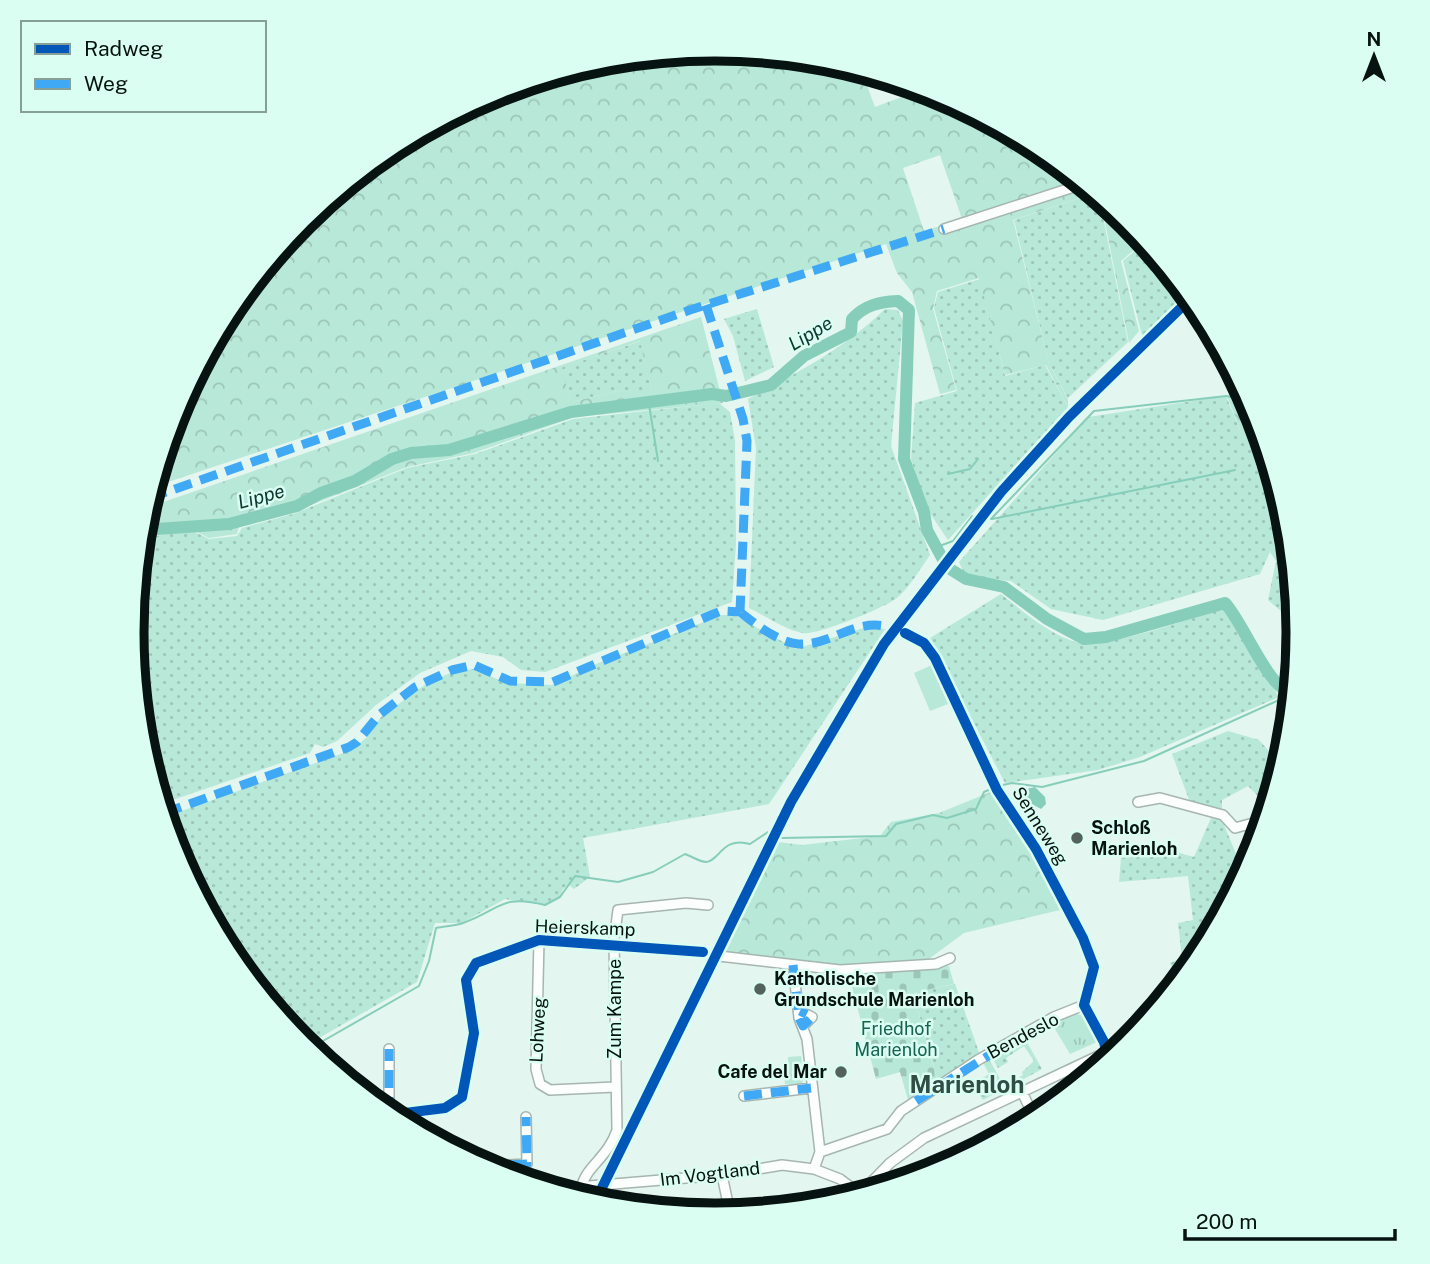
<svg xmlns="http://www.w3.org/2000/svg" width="1430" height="1264" viewBox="0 0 1430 1264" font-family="'Public Sans',sans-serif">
<defs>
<pattern id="grass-dots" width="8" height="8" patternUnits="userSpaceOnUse" patternTransform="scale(1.75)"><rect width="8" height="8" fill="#b7e8d8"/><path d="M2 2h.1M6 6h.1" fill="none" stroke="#9cc6b8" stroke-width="1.8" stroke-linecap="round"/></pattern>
<pattern id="forest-crowns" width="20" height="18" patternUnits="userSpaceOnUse" patternTransform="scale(1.75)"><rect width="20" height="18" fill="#b7e8d8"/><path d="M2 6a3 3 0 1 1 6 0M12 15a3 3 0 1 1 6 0" fill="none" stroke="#9cc6b8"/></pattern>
<pattern id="cemetery-stones" width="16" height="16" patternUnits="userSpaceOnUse" patternTransform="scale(1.75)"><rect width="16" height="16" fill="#b7e8d8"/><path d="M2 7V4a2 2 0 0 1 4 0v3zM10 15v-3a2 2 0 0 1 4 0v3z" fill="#9cc6b8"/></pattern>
<pattern id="park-tufts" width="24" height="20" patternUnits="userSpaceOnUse" patternTransform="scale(1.75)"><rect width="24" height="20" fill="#b7e8d8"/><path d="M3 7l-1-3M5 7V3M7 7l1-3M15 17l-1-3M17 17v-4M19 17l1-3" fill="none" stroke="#9cc6b8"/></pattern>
</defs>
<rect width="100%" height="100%" fill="#e3f6ef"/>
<path fill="url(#grass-dots)" d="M1095,193L1099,197L1128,342L1068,398L1049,364L1014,220Z
M1145,242L1188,294L1143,339L1123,261Z
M980,279L1005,376L1045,365L1068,407L948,540L927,509L911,459L915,403L957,391L934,308L938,292Z
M757,309L774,367L745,381L733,336L724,319Z
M885,309L898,310L903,321L891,446L930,555C920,569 910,587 897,598C886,607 816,636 803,633C785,630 766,616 749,608L756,448L748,399C797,373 845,348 885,309Z
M641,341L651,390H623L571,402L560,368Z
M1226,396L1241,432H1261L1287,519L1297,625L1268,600L1276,561L1270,552L1260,574L1103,620L1051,609L1011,581L966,577L959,562L1088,417Z
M719,403L730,412L735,441L736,544L732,602L545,672L521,670L503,657L471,651L420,673L376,705L337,741L323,747L315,744L310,753L161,804L143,745L132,632L144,538L191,530L209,539L237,536L242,528L296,513L407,468L475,454L573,419Z
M1001,594C1024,612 1049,635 1079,643C1104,650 1196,616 1226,608L1279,697L1140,757L1098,770L1005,783L930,638Z
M722,615H734L796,649L867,627L885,629L769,804L583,838L590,877L574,889L569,885L563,889L560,897L545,905L505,899L462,923H435L417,982L305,1046L302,1044L230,956L176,855L165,817L352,750L367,737L381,717L430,681L453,672L474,669L506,683L552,685L596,664Z
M1228,731L1259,740L1281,765L1272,795L1262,800L1248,786L1222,800V810L1190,802L1172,754Z
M1211,818L1222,820L1244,873L1200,956L1179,982L1170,963L1182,958L1178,923L1193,920L1188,876L1119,882L1121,858L1172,851L1194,857Z
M709,959L717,960L610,1179H603Z
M955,984L980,1055L938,1081L913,993Z
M1024,1037L1042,1069L1011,1086L1009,1083L1023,1075L1022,1072L1034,1061L1024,1046L1006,1058L1008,1062L998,1068L992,1057Z
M989,1059L1005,1088L983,1100L972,1084L989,1074L983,1062Z"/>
<path fill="url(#forest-crowns)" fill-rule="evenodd" d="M715,49L829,60L861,70L875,107L923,89L938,94L1039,147L1095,193L1013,220L1049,364L1068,399V407L1046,365L1005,375L979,278L937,291L933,309L956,390L940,394L912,292L897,273L886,244L153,487L177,409L230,308L303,219L391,147L492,93L602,60ZM940,155L962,219L924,231L903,168Z
M1100,197L1128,220L1144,241L1121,261L1139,331L1129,343Z
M701,317L723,403L574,417L474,453L407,467L296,511L239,526L237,534L209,538L191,529L144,538L141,541L146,508ZM640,341L651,390H623L571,402L561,368Z
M1241,385L1254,409L1261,432H1241L1227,396Z
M993,791L1036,857L1064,909L964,933L926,961L840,967L723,953L778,842L802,845L880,836L891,822L939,813Z"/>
<path fill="url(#cemetery-stones)" d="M949,966L954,984L913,993L938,1082L908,1100L900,1072L876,1079L850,979L865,973Z"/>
<path fill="url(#park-tufts)" d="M1073,1013L1083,1016L1097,1042L1070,1054L1052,1024Z
M801,1056L803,1081L800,1087L791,1088V1084H785L783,1064L788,1063V1057Z"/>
<path fill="#b7e8d8" d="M932,665L948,704L930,711L914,673Z"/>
<path fill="#86ceb9" d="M1035,787L1045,797L1046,804L1041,809L1019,797L1018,791Z"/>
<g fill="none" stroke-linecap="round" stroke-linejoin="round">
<path stroke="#86ceb9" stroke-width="2" d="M649,404L658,461
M948,474L970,469L978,459
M991,519L1094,411L1226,396L1249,401
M992,519L1235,470
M934,548L953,541L972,516
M998,786L1012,783L1042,787L1144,761L1290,695
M781,838L886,836L896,824L933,815L947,818L976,809L984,792L993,788
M309,1049L419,986L429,961L436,928C445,926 455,926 463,923C502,909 500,894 545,905L560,897L575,876L618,882L653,872L685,854C691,856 700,862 706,862C720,861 722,836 750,844L768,832"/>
<path stroke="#86ceb9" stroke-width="12" d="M142,530L229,524L297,506L321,493L355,481L392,459L411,453L449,450L571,412L712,394L726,396L771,385L804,356L851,332L852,319C865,305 879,302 898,301L909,310L904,459L924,512L927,530L947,567L966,579L1004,587L1047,619L1084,639L1106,637L1225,603C1243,622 1269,690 1292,693"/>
<g stroke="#a6b5b0" stroke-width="12">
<path id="minor" d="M944,229L1083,184
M905,633L924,643L935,658L997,790L1036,849L1083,938L1094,967L1084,1005L1104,1042L1108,1060
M1138,802L1160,798L1223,815L1235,828L1264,820
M539,940L536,1069L540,1084L550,1090L615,1087
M719,956L840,970L936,964L950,958
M793,965L799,1018L807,1039L820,1152L814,1169
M800,1011L812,1017L803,1026
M1022,1092L1035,1119
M744,1096L811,1088
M389,1115L445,1108L462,1097L474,1033L466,980L476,963L539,940L703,952
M389,1115V1049
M820,1152L887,1129L901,1111L978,1060L1054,1017L1084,1005
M484,1166L527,1164L526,1117
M722,1175L730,1213
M582,1186C585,1168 609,1156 617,1130L614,940L618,910L686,903L708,905
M553,1189L722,1175L782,1165L814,1169L840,1179L860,1194
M860,1194L890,1163L924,1138L1130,1041"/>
</g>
<use href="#minor" stroke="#fbfefd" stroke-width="9"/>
<path stroke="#3fa9f5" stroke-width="9" stroke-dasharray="18 9" stroke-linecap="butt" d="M706,305L743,419L747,441L740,612
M149,498L690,310L944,229
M740,612C755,624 778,642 798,644C836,646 856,613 899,630
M164,813L349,747L357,742L379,715L415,687L452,670L474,665L510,681L553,682L711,615L721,611L740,612
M793,965L799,1018L803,1026L812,1017L800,1011
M744,1096L811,1088
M916,1101L999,1049
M389,1115V1049
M484,1166L527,1164L526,1117"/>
<g stroke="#dbfef2" stroke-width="15">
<path id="cycleway" d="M905,633L924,643L935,658L997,790L1036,849L1083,938L1094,967L1084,1005L1104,1042L1108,1060
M389,1115L445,1108L462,1097L474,1033L466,980L476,963L539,940L703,952
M595,1202L791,802L884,644L1001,492L1069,417L1191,298"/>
</g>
<use href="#cycleway" stroke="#0057b8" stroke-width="10"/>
</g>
<g fill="#54625e" stroke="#dbfef2" stroke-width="2.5">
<circle cx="1077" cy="838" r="7"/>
<circle cx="760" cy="989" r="7"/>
<circle cx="841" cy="1072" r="7"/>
</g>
<g text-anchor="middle" stroke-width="5" stroke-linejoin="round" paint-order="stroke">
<g font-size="18" fill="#071310" stroke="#dbfef2">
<text transform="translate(1040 826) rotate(58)" y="6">Senneweg</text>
<text transform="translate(585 928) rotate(2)" y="6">Heierskamp</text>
<text transform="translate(615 1009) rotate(-90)" y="6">Zum Kampe</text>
<text transform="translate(538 1030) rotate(-87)" y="6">Lohweg</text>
<text transform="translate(1023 1036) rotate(-28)" y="6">Bendeslo</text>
<text transform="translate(710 1174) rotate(-7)" y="6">Im Vogtland</text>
</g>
<g font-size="18" font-weight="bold" fill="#071310" stroke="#dbfef2" text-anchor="start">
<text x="1091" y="834">Schloß<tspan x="1091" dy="21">Marienloh</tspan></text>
<text x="774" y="985">Katholische<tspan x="774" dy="21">Grundschule Marienloh</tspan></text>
<text x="827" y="1078" text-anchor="end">Cafe del Mar</text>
</g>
<g font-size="18" fill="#186350" stroke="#dbfef2">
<text x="896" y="1035">Friedhof<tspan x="896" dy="21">Marienloh</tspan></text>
</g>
<g font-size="19" font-style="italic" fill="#0c382d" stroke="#dbfef2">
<text transform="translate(810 333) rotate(-31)" y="7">Lippe</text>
<text transform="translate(261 496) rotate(-15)" y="7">Lippe</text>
</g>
<g font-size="24" font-weight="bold" fill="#2f4d44" stroke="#dbfef2">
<text x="967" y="1093">Marienloh</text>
</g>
</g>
<path d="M0 0H1430V1264H0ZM144 632a571 571 0 1 1 1142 0a571 571 0 1 1-1142 0Z" fill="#dbfef2" fill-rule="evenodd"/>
<path fill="none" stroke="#071310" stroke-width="9" d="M144 632a571 571 0 1 1 1142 0a571 571 0 1 1-1142 0Z"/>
<rect x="21" y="21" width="245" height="91" fill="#dbfef2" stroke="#86a098" stroke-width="2"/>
<rect x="35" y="44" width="35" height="10" fill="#0057b8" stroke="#86a098" stroke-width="2"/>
<text x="84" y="56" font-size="21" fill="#071310">Radweg</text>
<rect x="35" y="79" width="35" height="10" fill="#3fa9f5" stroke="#86a098" stroke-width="2"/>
<text x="84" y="91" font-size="21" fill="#071310">Weg</text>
<g transform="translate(1374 56)" stroke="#dbfef2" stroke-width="5" paint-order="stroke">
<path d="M0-5L12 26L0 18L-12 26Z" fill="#071310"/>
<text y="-10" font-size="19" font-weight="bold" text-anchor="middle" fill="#071310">N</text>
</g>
<path d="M1185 1229v10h210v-10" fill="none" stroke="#071310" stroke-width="3.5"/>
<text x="1196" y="1229" font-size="21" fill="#071310" stroke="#dbfef2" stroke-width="5" paint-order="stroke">200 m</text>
</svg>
